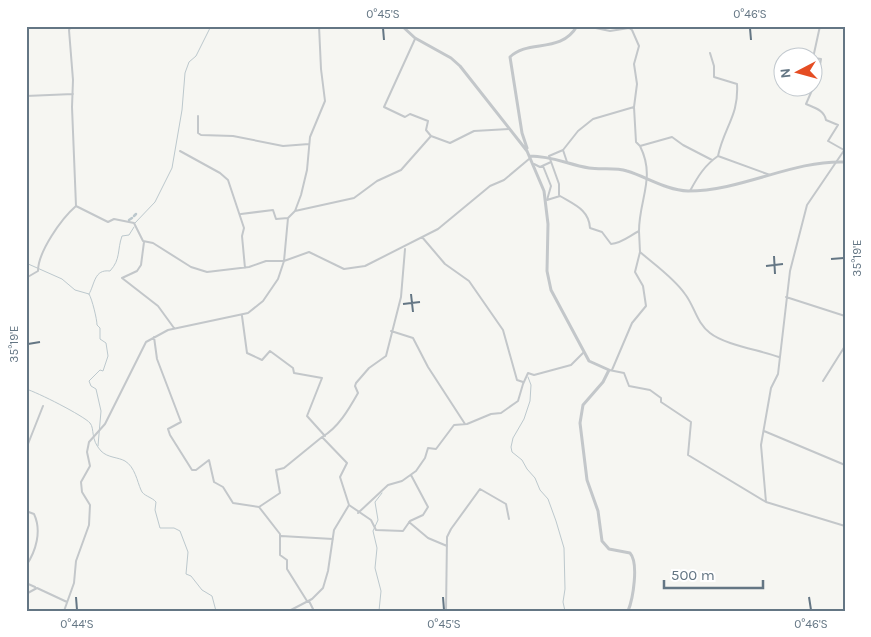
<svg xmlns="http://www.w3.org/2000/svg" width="871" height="637" viewBox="0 0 871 637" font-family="Karla,sans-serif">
<rect width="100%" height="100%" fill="#f6f6f2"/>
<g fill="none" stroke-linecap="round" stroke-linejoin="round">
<path stroke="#bcc8cd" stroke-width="1" d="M135,223L155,202L172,168L182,110L185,73L189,62L196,56L211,26
M26,263L62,279L75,290L89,294C92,299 97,319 97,325L100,328V339L106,343L108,356L103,371L100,370L89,381L91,386L96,389L101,411L98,446
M89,294C95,284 94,269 110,271C121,259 117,250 122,236L129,235L134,227
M528,377L531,385L530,401L524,419L513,438L511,447L512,452L522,460L527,469L535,478L540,490L548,499L556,521L564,548L565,589L563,602L565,611
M26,389C37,392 84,416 90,423C95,429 90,439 101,451C108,458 118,457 125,461C135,467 137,481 141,490C143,496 152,497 156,502L155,510L160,528H174L180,531L188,552L186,574L191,576L202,590L212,596L216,611
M379,611L381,591L375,568L377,548L373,531L378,520L375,502L382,493"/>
<path stroke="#bcc8cd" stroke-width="2.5" d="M134,216L136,214
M129,220L132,218"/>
<path stroke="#c3c7ca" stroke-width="2" d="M586,26L610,31L629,28L632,30L639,46L634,64L637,84L634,107L636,142L640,146
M841,26L845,27
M415,39L384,107L405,117L410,114L428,121L426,130L431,136
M813,58L820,26
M814,58L821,59L818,77L814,86
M813,88L806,104C815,108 824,110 826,120L838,125L828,141L844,150
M26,96L73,94
M198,116V133L201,135L233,136L283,146L309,144
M845,149L807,205L790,271L778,374L771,388L761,445L766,502L845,526
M563,150L567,162
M180,151L220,173L228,180L244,228L242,236L245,268
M718,156L770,175
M534,164L540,167L551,162
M543,166L551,186L547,200
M690,191C698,176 705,165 718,156C724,127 739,116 737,84L714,77V66L710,53
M559,195V184L549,156L563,150L578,131L593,119L634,107
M547,200L560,196C575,205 589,210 590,228L602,232L611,244C622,243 629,236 639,231C639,199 656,178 640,146L672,137L683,145L712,160
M76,206L108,222L114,219L134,223L143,241L153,243L191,267L207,272L249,267L266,261H284L309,252L344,269L365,266L438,229L490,186L504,180L529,159
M295,211L354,198L377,181L401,170L431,136L450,143L474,131L509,129
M241,214L273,210L276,219L288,218
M639,231L640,252C655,265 674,278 685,294C695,307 696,322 710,333C725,345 760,350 779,357
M422,237L445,264L469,281L503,330L517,380L523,382
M144,242L141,265L137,271L122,278L158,306L174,328
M405,249L401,297L386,356L369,368L356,383L355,386L358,393C349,409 338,428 322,437L347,463L340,477L349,505L371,520L376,530L403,531L410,521L423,515L428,507L411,475
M26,278L38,271C38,252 61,219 76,206L72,107L73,80L69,30L71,26
M786,297L845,316
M242,316L247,353L262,360L270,351L293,368L294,373L322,378L307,416L325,436
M391,331L413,338L428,367L465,424
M154,337L157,359L181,422L168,429L170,435L192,470H196L209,460L214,482L223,487L233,503L259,507
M609,370L624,373L629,386L650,390L661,398V402L691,422L688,455L766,502
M612,370L632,323L646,306L643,286L635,272L640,252
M823,381L845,346
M764,431L845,465
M26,449L43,406
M26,511L34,514C42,531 36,551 26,566
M358,513L388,485L402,481L416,471L425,458L428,448L436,449L454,425L467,424L491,414L501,413L518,401L523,384L528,373L534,375L571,365L583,353
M409,522L428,538L447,546
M281,536L333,539
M26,583L35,587
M26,594L37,588L67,602
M307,601L287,569V560L280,555V534L259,507L280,493L276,470L284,468L322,437
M309,601L314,611
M64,611L74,583L76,561L89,525L90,505L82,492L81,482L90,466L87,452L89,442L105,424L146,342L168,330L248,313L263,301L278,279L284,261L288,218L295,211L301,195L307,170L310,137L325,101L321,69L319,26
M289,611L312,599L323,588L328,571L334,530L349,505
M446,611L447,537L451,529L480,489L506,504L509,519"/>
<path stroke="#c3c7ca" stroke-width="3" d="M402,26L415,38L451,58L460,66L527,151L544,191L548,224L547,271L551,290L589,361L609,370L603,382L583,405L580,423L587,480L598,511L602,541L609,549L630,553C639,563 633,599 628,611
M527,148L522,133L510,57C528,39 561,54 577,26
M530,156C552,156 567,164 589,168C601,170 615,167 627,171C647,177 666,190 688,191C742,191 792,160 845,162"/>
</g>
<path fill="none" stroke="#647684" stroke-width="2" d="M383,28L384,40M750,28L751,40M774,256L775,274M831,259L844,258M766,266L783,264M411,294L413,312M403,304L420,302M28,344L40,342M76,597L77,610M443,597L444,610M809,597L811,610"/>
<rect width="871" height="637" fill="none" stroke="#ffffff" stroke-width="55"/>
<g transform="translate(798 72) rotate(264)"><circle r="24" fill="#ffffff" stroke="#c1c8ce"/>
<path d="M0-4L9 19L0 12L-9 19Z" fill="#e54d23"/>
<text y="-8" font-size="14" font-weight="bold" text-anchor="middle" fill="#647684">N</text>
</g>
<path d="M664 580v8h99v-8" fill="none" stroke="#647684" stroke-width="2.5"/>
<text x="671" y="580" font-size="15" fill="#647684" stroke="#ffffff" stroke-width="4" paint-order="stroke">500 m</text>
<rect x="28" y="28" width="816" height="582" fill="none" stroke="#647684" stroke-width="2"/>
<g font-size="12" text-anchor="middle" fill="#647684">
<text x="383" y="18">0°45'S</text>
<text x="750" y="18">0°46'S</text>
<text transform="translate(857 258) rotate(-90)" y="4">35°19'E</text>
<text transform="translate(14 344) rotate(-90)" y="4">35°19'E</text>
<text x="77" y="628">0°44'S</text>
<text x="444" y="628">0°45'S</text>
<text x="811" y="628">0°46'S</text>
</g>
</svg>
